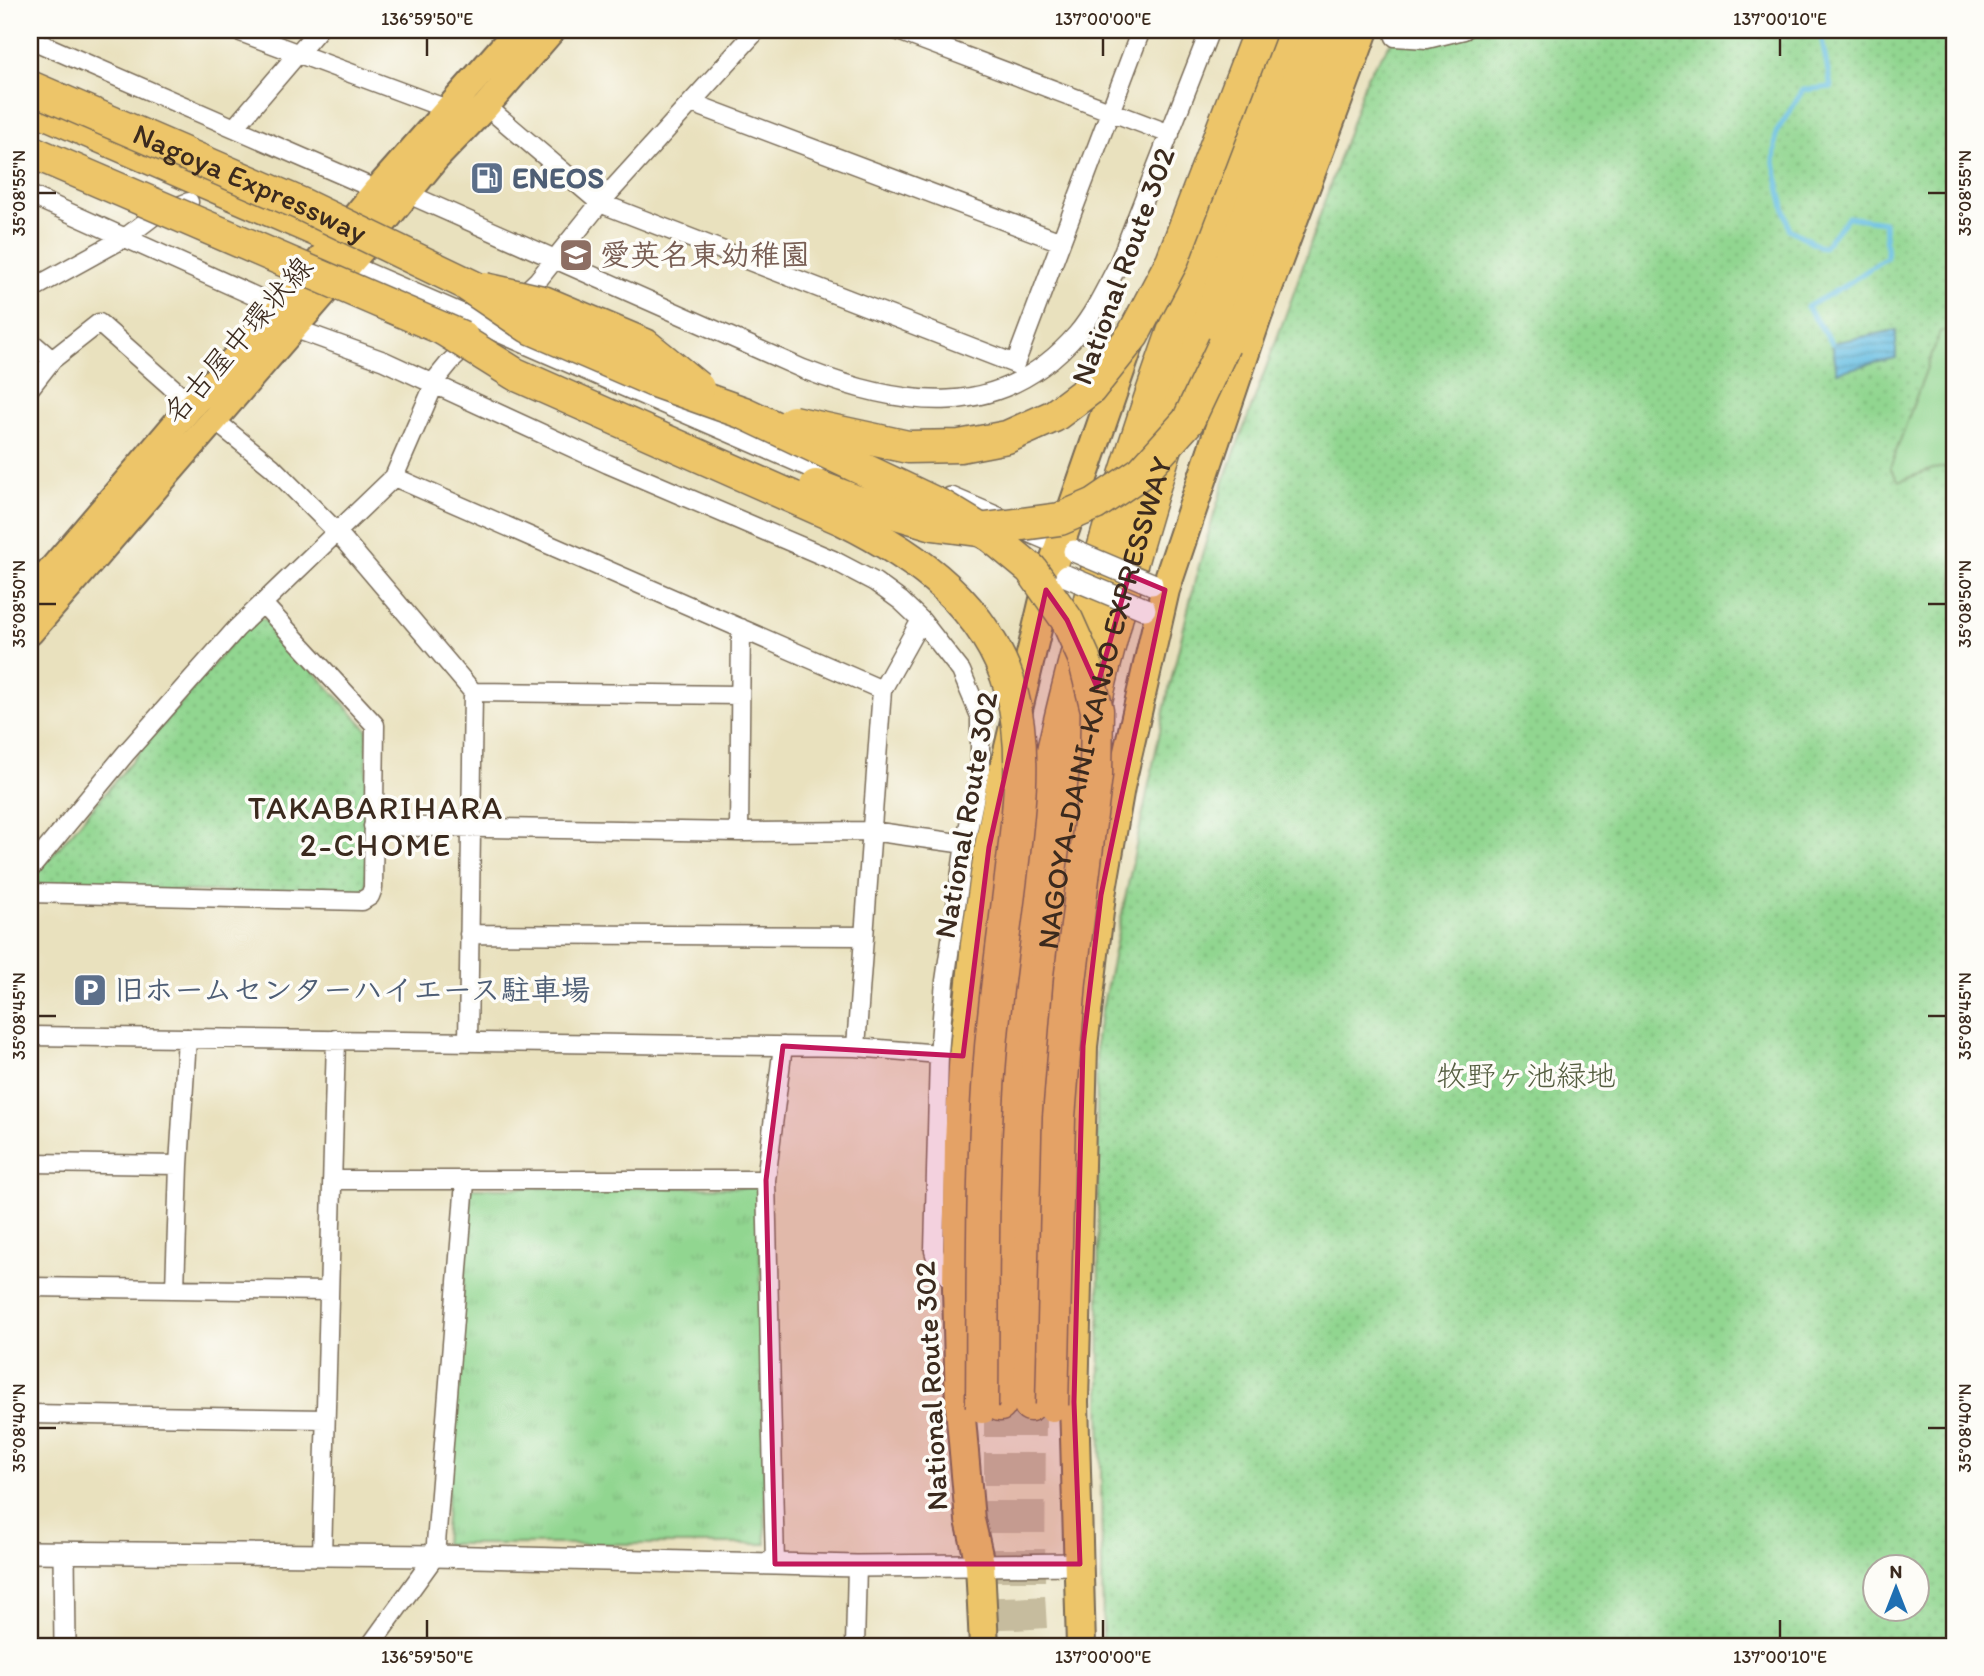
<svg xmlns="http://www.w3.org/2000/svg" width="1984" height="1676" viewBox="0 0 1984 1676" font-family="Itim,'Klee One',sans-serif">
<defs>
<pattern id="grass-tufts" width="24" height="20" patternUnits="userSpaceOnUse" patternTransform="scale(1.75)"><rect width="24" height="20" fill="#91d690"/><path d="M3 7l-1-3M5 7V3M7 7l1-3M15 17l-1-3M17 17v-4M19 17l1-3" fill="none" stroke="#7eb87c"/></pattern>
<pattern id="park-dots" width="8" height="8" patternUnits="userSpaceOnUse" patternTransform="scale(1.75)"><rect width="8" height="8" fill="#91d690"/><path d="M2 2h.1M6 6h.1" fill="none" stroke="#7eb87c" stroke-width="1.8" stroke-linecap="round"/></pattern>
<pattern id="water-rules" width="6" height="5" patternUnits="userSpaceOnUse" patternTransform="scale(1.75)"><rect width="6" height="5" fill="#65bee3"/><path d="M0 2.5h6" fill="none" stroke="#549bb7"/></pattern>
</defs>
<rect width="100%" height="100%" fill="#fdfcf7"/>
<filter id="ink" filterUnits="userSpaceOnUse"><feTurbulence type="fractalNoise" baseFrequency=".0143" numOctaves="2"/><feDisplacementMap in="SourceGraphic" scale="14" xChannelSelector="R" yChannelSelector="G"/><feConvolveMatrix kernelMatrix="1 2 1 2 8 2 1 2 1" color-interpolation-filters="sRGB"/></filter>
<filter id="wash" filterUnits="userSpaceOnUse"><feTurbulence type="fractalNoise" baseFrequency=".00686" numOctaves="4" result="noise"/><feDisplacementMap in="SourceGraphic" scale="28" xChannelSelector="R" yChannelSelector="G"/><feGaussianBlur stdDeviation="1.57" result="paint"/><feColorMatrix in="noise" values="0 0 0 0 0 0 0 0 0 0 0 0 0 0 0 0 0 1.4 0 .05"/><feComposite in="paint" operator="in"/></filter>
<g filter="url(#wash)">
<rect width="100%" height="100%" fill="#e9e1be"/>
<path fill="url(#grass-tufts)" stroke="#668057" stroke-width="2" d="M759,1187L766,1544H444L471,1188Z"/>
<path fill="url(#park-dots)" stroke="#668057" stroke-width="2" fill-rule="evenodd" d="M1464,30H1954V1646H1103L1096,1038L1166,702L1196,576L1224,481L1294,292L1367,76L1395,37ZM1876,1568H1918V1610H1876Z
M258,617L266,620L367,729L366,887L359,894L40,888L35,876L240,633Z"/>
<path fill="#91d690" stroke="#668057" stroke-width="2" d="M1954,329V466L1933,469L1899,481L1890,468L1940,332Z"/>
<path fill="url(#water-rules)" stroke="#507480" stroke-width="2" d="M1896,330V358L1837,372L1832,343Z"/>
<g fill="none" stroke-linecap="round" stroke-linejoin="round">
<path stroke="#65bee3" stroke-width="5" d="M1820,30L1831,87L1803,90L1776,133L1774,163L1789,229L1823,248L1848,217L1884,222L1887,257L1846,285L1807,307L1832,343"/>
</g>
</g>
<g filter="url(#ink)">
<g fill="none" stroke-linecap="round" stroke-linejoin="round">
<path stroke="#c6bc9e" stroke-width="32" stroke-dasharray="32 16" stroke-linecap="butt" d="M1000,1405V1592L1002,1646
M1030,1405L1029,1595L1032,1646"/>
<g stroke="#786a56" stroke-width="21">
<path id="minor" d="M235,30L447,109
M896,30L1170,134
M1398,30L1395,37L1427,39L1464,30
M30,39L377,190
M692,103L1061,242
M486,106L600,203L1015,364L1141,30
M235,127L318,30
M406,193L803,369C903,408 1000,423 1077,334C1094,314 1106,288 1118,265L1210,30
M30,195L281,308
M30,290L126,237L155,215L189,202
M518,299L538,280L600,203L757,30
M293,328L384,361L608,464L833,560L875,582L901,601L921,620L961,671L980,716V771L965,844L945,981L939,1054L934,1251L937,1261L956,1287
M30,341L52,360
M432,384L450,362L474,339
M30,388L52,360L99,323L192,405
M213,419L272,467L338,533L473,692L468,1041
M394,477L882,690
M473,692L740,695
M373,826L739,832L871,831L965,844
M739,832L741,628
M30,869L126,753L236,629L394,477L434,385
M30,893L362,901L370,896L373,888L375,725L263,604
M469,934L864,936
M30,1036L856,1047L939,1054
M856,1047L882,690L921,620
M30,1163L179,1165
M332,1180H766
M30,1287L329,1291
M175,1289L179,1165L187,1038
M30,1414L325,1419
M322,1555L336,1039
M775,1564L766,1180L783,1046
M370,1646L435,1556L465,1182
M855,1646L857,1566"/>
</g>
<g stroke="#786a56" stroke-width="24">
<path id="tertiary" d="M335,260L858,487
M951,498L1073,550
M30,1552L435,1556L857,1566L1080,1564
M64,1553L65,1646"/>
</g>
<g stroke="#786a56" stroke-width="30">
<path id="primary" d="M30,595L192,405L281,308L377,190L518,30
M30,632L362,249L435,159L486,106L552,30"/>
</g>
<g stroke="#786a56" stroke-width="32">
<path id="trunk" d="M984,1646L980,1564L970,1520L960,1407L957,1288L959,1142L964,1049L975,944L989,847L1002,777L1051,570L1129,345
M1081,1646L1074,1402L1083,1046L1101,895L1120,787L1165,590L1257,317L1364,30"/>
</g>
<g stroke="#786a56" stroke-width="35">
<g id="motorway">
<path d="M30,106L337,239"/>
<path d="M1224,345L1345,30"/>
<path d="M1000,1405C1007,1206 1007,1005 1041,809C1051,755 1064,702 1078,649C1086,615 1094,580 1104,546C1154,370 1222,200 1288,30"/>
<path id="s1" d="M1030,1405C1032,1241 1029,1077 1052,915C1061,851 1075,789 1090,726C1116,611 1149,496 1187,384C1227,265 1274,148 1317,30"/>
</g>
</g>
<use href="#minor" stroke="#fff" stroke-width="18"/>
<use href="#tertiary" stroke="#fff" stroke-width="21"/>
<use href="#primary" stroke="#edc569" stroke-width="26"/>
<use href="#trunk" stroke="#edc569" stroke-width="28"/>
<use href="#motorway" stroke="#edc569" stroke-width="32"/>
<g stroke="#786a56" stroke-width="24" stroke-linecap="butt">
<path id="tertiary-bridge" d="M1074,551L1152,584
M1066,576L1145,609"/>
</g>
<g stroke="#786a56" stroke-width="35" stroke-linecap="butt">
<g id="motorway-bridge">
<path id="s2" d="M30,87L301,204L484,292"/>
<path d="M30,151L462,337"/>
<path d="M467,285L529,327L654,381L744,413L943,507L991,536L1031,569L1067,620L1084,658L1097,710L1096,775L1070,981L1059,1117L1052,1405"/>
<path d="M485,289L543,302L645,345L698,388"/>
<path d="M443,329L515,374L842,519C917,556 987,606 1011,690C1027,747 1019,811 1012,869C1005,928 996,988 991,1047C981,1167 983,1287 982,1407"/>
<path d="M793,422L908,447L960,446L1007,437L1054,416L1090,389L1133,335L1172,261L1260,30"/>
<path d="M816,486L852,500L933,524L978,530L1060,519L1095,504L1142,472L1188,421L1224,345"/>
</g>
</g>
<use href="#tertiary-bridge" stroke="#fff" stroke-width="21"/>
<use href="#motorway-bridge" stroke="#edc569" stroke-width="32"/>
</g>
</g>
<path fill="#c2185b" fill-opacity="0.2" stroke="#c2185b" stroke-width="5" stroke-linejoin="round" d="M1129,575L1165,590L1101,895L1083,1046L1074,1402L1080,1564H775L766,1180L783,1046L963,1056L989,847L1046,590L1067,620L1097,687Z"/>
<path fill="none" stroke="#3b2a1e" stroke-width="2.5" d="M427,38V56M1103,38V56M1780,38V56M38,193H56M1928,193H1946M38,604H56M1928,604H1946M38,1016H56M1928,1016H1946M38,1428H56M1928,1428H1946M427,1620V1638M1103,1620V1638M1780,1620V1638"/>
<defs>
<g id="fuel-square" transform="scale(1.75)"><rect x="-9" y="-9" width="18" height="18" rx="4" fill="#5c6f8a" stroke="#fdfcf7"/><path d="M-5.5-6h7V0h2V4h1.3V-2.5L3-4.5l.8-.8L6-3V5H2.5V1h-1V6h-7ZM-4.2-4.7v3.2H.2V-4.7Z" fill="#fff"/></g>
<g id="school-square" transform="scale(1.75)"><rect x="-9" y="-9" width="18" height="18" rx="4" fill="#8d6e63" stroke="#fdfcf7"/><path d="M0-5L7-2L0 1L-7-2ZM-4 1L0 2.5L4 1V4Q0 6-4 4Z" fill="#fff"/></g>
<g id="parking-square" transform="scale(1.75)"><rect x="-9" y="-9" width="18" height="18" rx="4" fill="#5c6f8a" stroke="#fdfcf7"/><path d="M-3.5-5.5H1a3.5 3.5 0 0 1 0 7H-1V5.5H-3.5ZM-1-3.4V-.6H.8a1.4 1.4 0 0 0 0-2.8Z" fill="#fff"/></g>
</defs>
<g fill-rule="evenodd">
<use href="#fuel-square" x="487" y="178"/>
<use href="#school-square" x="576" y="255"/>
<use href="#parking-square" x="90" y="990"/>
</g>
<g text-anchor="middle" stroke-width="7" stroke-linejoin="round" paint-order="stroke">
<g font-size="30" font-weight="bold" fill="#4e5e75" stroke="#fdfcf7" text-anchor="start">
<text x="512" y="188">ENEOS</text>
<text x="114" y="1000">旧ホームセンターハイエース駐車場</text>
</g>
<g font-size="30" fill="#3b2a1e" stroke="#fdfcf7">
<text dy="10" stroke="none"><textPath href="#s2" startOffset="240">Nagoya Expressway</textPath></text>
<text transform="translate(1123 266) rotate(-70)" y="10">National Route 302</text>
<text transform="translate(238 340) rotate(-49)" y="10">名古屋中環状線</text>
<text dy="10" stroke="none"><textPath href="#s1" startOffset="709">NAGOYA-DAINI-KANJO EXPRESSWAY</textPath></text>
<text transform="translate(966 815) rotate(-80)" y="10">National Route 302</text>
<text transform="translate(931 1386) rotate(-93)" y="10">National Route 302</text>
</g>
<g font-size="30" font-weight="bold" fill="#785e54" stroke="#fdfcf7" text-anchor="start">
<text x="600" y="265">愛英名東幼稚園</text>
</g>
<g font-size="30" fill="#555e40" stroke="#fdfcf7">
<text x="1526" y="1086">牧野ヶ池緑地</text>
</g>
<g font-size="32" letter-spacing="2" fill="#3b2a1e" stroke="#fdfcf7">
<text x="376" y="819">TAKABARIHARA<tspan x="376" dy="37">2-CHOME</tspan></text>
</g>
</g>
<rect width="1984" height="1676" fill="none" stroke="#fdfcf7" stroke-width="77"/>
<g transform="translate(1896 1588)"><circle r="33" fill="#fdfcf7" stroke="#afa8a0" stroke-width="2"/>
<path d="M0-5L12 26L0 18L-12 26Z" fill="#1f6fb2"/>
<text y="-10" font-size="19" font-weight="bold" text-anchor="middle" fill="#3b2a1e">N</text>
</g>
<rect x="38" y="38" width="1908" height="1600" fill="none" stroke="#3b2a1e" stroke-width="2.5"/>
<g font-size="18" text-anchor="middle" fill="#3b2a1e">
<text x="427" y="25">136°59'50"E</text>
<text x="1103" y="25">137°00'00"E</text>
<text x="1780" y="25">137°00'10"E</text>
<text transform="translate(19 193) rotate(-90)" y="6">35°08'55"N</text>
<text transform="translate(1965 193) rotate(-90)" y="6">35°08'55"N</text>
<text transform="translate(19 604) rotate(-90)" y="6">35°08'50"N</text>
<text transform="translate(1965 604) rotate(-90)" y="6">35°08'50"N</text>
<text transform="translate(19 1016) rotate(-90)" y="6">35°08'45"N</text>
<text transform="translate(1965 1016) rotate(-90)" y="6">35°08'45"N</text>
<text transform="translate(19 1428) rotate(-90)" y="6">35°08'40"N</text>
<text transform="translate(1965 1428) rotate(-90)" y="6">35°08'40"N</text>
<text x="427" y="1663">136°59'50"E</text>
<text x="1103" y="1663">137°00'00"E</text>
<text x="1780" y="1663">137°00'10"E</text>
</g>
</svg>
